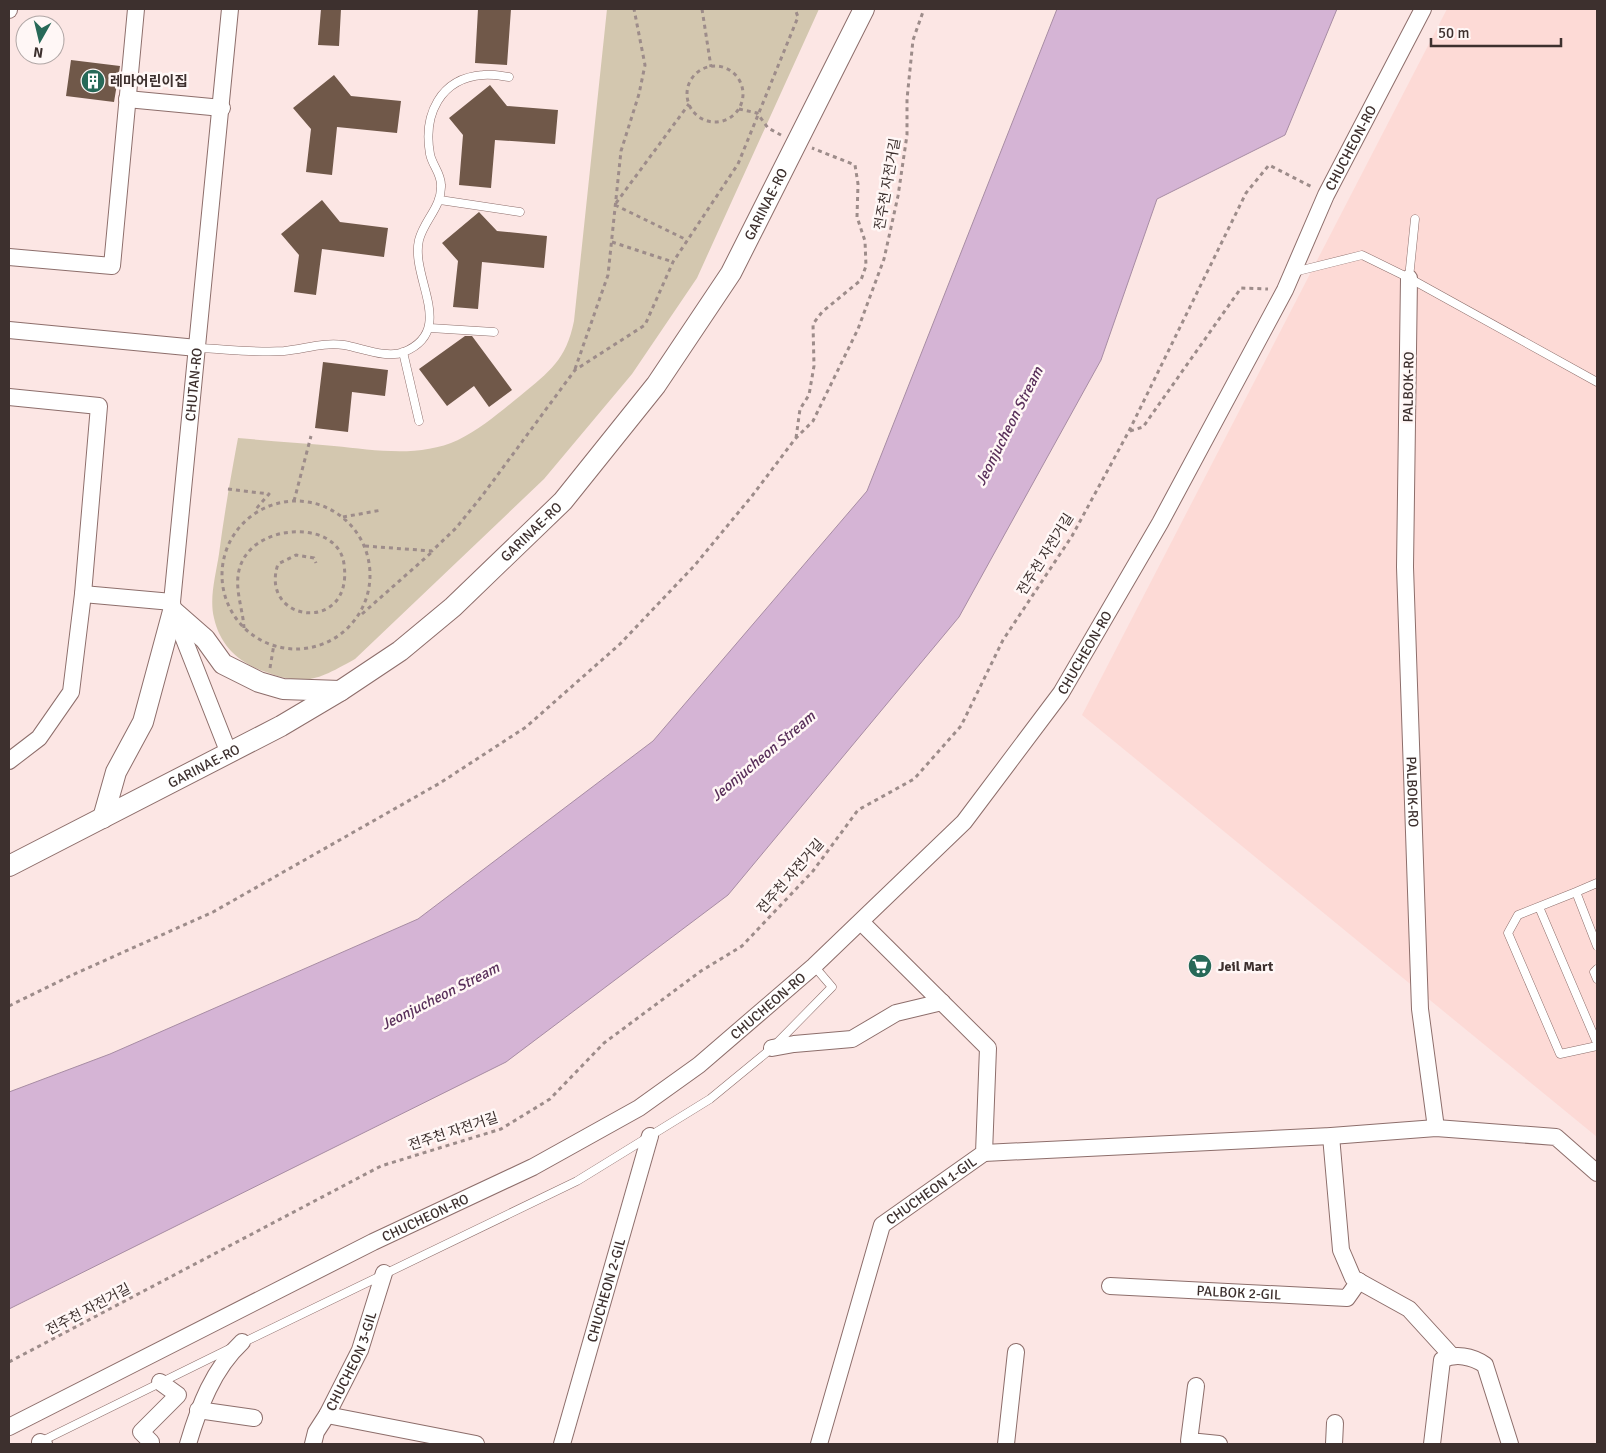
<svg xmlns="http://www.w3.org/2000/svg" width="1606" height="1453" viewBox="0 0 1606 1453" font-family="Signika,'Noto Sans KR',sans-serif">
<rect width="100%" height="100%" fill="#fce6e4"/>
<path fill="#fddad6" d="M1447,9H1597V1137L1082,715Z"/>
<path fill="#d3c7af" d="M607,9H819L697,278L632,374L544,479L355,659C317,680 306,687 263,671C238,662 220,645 214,618C209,598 216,574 219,554C224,515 231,476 238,438C270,441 302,443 334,446C375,450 419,458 458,440C481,429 501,411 520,396C550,371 566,360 574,321Z"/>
<path fill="#d5b4d5" stroke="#a78ca3" d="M1057,9H1337L1285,135L1157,199L1101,360L959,617L728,895L506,1062L9,1309V1092L110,1054L418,919L653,741L867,491Z"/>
<path fill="#705849" d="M321,9H341L339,46L318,45Z
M478,9H511L507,65L475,63Z
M71,60L120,66L114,102L66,96Z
M334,75L351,96L401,101L397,133L337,127L332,175L306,172L311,129L293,108Z
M490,85L507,106L558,110L555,144L495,140L491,188L459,185L463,135L449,118Z
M322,200L340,222L388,228L384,257L322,249L316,295L294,292L299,255L281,234Z
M479,212L497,231L547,236L544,268L482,262L478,309L453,307L458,261L442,243Z
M465,336H472L512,390L489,407L474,386L447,406L419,369Z
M323,362L388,370L385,396L352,392L348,432L315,428Z"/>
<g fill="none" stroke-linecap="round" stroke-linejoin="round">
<g stroke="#8d6e6b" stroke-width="9">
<path id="service" d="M440,200L520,212
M1294,272L1362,255L1409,278L1597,382
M1409,278L1415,219
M430,328L494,332
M197,348C226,349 256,353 284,351C305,349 323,342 344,345C362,348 387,359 404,352C457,330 410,278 419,240C424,220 442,207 441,185C441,173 432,165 430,154C423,115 440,78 483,75C492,74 501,76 509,77
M403,352L419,421
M1576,892L1597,883
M1539,907L1597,1043
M1597,946L1576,892L1518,915L1508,933L1560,1054L1597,1046
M1597,969L1594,972L1597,979
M242,1343L577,1181L710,1099L772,1048L832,987L814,966
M40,1442L229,1349"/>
</g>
<g stroke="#8d6e6b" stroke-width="18">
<g id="minor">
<path d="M9,10V9"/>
<path d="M127,99L222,108"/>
<path d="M9,257L112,266L136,9"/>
<path id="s1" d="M1409,278L1405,567L1420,1009L1436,1128"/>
<path d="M9,330L197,348"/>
<path d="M9,397L99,406L83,594L71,692L39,738L9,761"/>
<path d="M83,594L172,602"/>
<path id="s2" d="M228,751L173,611L172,602L230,9"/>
<path d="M772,1048L794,1044L852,1039L896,1013L942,1002"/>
<path d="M1331,1136L1341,1250L1353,1278L1409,1309L1451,1355"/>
<path d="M984,1153L1331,1136L1436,1128L1556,1137L1597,1173"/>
<path id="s3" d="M1110,1286L1347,1298L1359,1281"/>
<path d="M1196,1386L1189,1441L1219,1444"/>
<path d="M198,1410L254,1418"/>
<path d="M327,1415L476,1444"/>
<path id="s4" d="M9,1427L373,1242L533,1167L639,1108L699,1065L814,966L964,822L1061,693L1160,523L1285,290L1326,195L1423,9"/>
<path d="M40,1442L44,1444"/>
<path d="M151,1444V1442L141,1432L178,1395L160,1382"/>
<path d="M188,1444C199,1407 213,1369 242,1342"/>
<path id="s5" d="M313,1444L316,1432L327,1415L360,1350L384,1273"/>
<path id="s6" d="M562,1444L650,1136"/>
<path id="s7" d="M819,1444L882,1225L984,1153L988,1048L861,922"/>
<path d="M1006,1444L1016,1352"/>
<path d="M1334,1444L1335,1423"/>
<path d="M1432,1444L1442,1360C1455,1353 1472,1356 1485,1365L1510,1444"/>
</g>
</g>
<g stroke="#8d6e6b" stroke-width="22">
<g id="tertiary">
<path d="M103,818L116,772L143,722L173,611L205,639L223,664L259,682L283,689L340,691"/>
<path id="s8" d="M9,866L281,726L340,691L400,651L453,607L563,501L656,385L731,273L864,9"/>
</g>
</g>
<path stroke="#9d8c8a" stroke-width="3" stroke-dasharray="4 4" stroke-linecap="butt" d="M702,9L711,67
M687 94a28 28 0 1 1 56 0a28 28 0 1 1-56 0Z
M739,109L757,113L768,128L781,135
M616,203L689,104
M615,205L687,240
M612,242L673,262
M575,369L608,275L621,151L639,94L645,65L634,9
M1130,431L1143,427L1241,288L1268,289
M796,438L800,409L809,395L814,366L813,324L822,312L861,280L866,266L865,241L857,217L858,184L855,165L812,148
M228,489L269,494L256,509
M222 575a74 74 0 1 1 148 0a74 74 0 1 1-148 0Z
M294,501L311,436
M343,517L382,510
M365,546L432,551L456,528L482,496L575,370L645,325L673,262L738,164L798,17L795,9
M362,614L432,552
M244,628C243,611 236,593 238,576C242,540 284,526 315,534C330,538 342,548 344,564C354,635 258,623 278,564L296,555L314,558L316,563
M270,668L274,644
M9,1006L70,976L213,912L440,783L526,727L620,644L695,565L752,496L795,439L813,421L858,329L884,259L898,196L907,135V99L913,40L924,9
M9,1362L381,1166L501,1129L550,1099L604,1043L701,971L742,946L813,871L858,810L914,779L961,726L1003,640L1072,536L1129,431L1246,193L1269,165L1312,187"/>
<use href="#service" stroke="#fff" stroke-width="8"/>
<use href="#minor" stroke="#fff" stroke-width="16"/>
<use href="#tertiary" stroke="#fff" stroke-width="20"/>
</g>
<defs>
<g id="building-disc" transform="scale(1.25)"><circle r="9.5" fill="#276958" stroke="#fff7f6"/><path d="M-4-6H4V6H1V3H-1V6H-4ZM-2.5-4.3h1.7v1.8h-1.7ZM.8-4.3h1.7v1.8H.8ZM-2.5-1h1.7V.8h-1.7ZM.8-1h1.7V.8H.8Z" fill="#fff"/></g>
<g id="supermarket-disc" transform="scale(1.25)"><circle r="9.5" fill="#276958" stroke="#fff7f6"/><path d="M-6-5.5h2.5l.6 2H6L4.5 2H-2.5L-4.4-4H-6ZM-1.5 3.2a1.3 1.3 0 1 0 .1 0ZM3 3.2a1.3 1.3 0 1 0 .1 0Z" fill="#fff"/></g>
</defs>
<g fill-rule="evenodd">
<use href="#building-disc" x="93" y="81"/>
<use href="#supermarket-disc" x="1200" y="966"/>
</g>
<g text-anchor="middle" stroke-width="5" stroke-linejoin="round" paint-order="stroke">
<g font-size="14" font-weight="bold" fill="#3d302e" stroke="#fff7f6" text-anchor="start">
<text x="110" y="86">레마어린이집</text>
<text x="1218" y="971">Jeil Mart</text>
</g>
<g font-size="14" fill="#3d302e" stroke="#fff7f6">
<text dy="5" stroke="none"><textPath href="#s4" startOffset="1919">CHUCHEON-RO</textPath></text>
<text transform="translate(887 184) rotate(-80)" y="5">전주천 자전거길</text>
<text dy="5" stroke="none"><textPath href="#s8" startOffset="1029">GARINAE-RO</textPath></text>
<text dy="5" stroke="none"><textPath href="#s2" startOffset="378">CHUTAN-RO</textPath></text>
<text transform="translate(1408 387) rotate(-89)" y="5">PALBOK-RO</text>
<text dy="5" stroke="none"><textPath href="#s8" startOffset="624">GARINAE-RO</textPath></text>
<text transform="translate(1045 554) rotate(-58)" y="5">전주천 자전거길</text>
<text dy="5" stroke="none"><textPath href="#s4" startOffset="1348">CHUCHEON-RO</textPath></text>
<text dy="5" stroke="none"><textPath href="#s8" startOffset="219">GARINAE-RO</textPath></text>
<text dy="5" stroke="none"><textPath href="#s1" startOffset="514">PALBOK-RO</textPath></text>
<text transform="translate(790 876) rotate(-49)" y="5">전주천 자전거길</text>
<text dy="5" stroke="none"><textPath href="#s4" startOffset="871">CHUCHEON-RO</textPath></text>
<text transform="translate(453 1131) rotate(-18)" y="5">전주천 자전거길</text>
<text dy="5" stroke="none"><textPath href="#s7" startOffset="288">CHUCHEON 1-GIL</textPath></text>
<text dy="5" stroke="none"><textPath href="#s4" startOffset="466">CHUCHEON-RO</textPath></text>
<text dy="5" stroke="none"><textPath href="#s6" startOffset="160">CHUCHEON 2-GIL</textPath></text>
<text dy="5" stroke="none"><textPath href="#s3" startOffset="129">PALBOK 2-GIL</textPath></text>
<text transform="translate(88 1309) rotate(-28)" y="5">전주천 자전거길</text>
<text dy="5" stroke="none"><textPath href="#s5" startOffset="92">CHUCHEON 3-GIL</textPath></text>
</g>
<g font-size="15" font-style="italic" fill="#592f5a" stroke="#fff7f6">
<text transform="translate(1009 426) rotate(-63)" y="5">Jeonjucheon Stream</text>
<text transform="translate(763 756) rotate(-40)" y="5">Jeonjucheon Stream</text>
<text transform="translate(440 996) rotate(-27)" y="5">Jeonjucheon Stream</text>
</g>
</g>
<rect width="1606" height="1453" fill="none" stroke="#3d302e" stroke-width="20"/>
<g transform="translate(40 40) rotate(188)"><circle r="24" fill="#fff7f6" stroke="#b1a7a6"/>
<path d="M0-4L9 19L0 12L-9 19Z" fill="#276958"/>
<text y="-8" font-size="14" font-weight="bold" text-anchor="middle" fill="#3d302e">N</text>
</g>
<path d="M1431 38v8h130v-8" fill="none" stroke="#3d302e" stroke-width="2.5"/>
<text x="1438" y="38" font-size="15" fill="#3d302e" stroke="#fff7f6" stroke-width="4" paint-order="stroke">50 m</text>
</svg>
